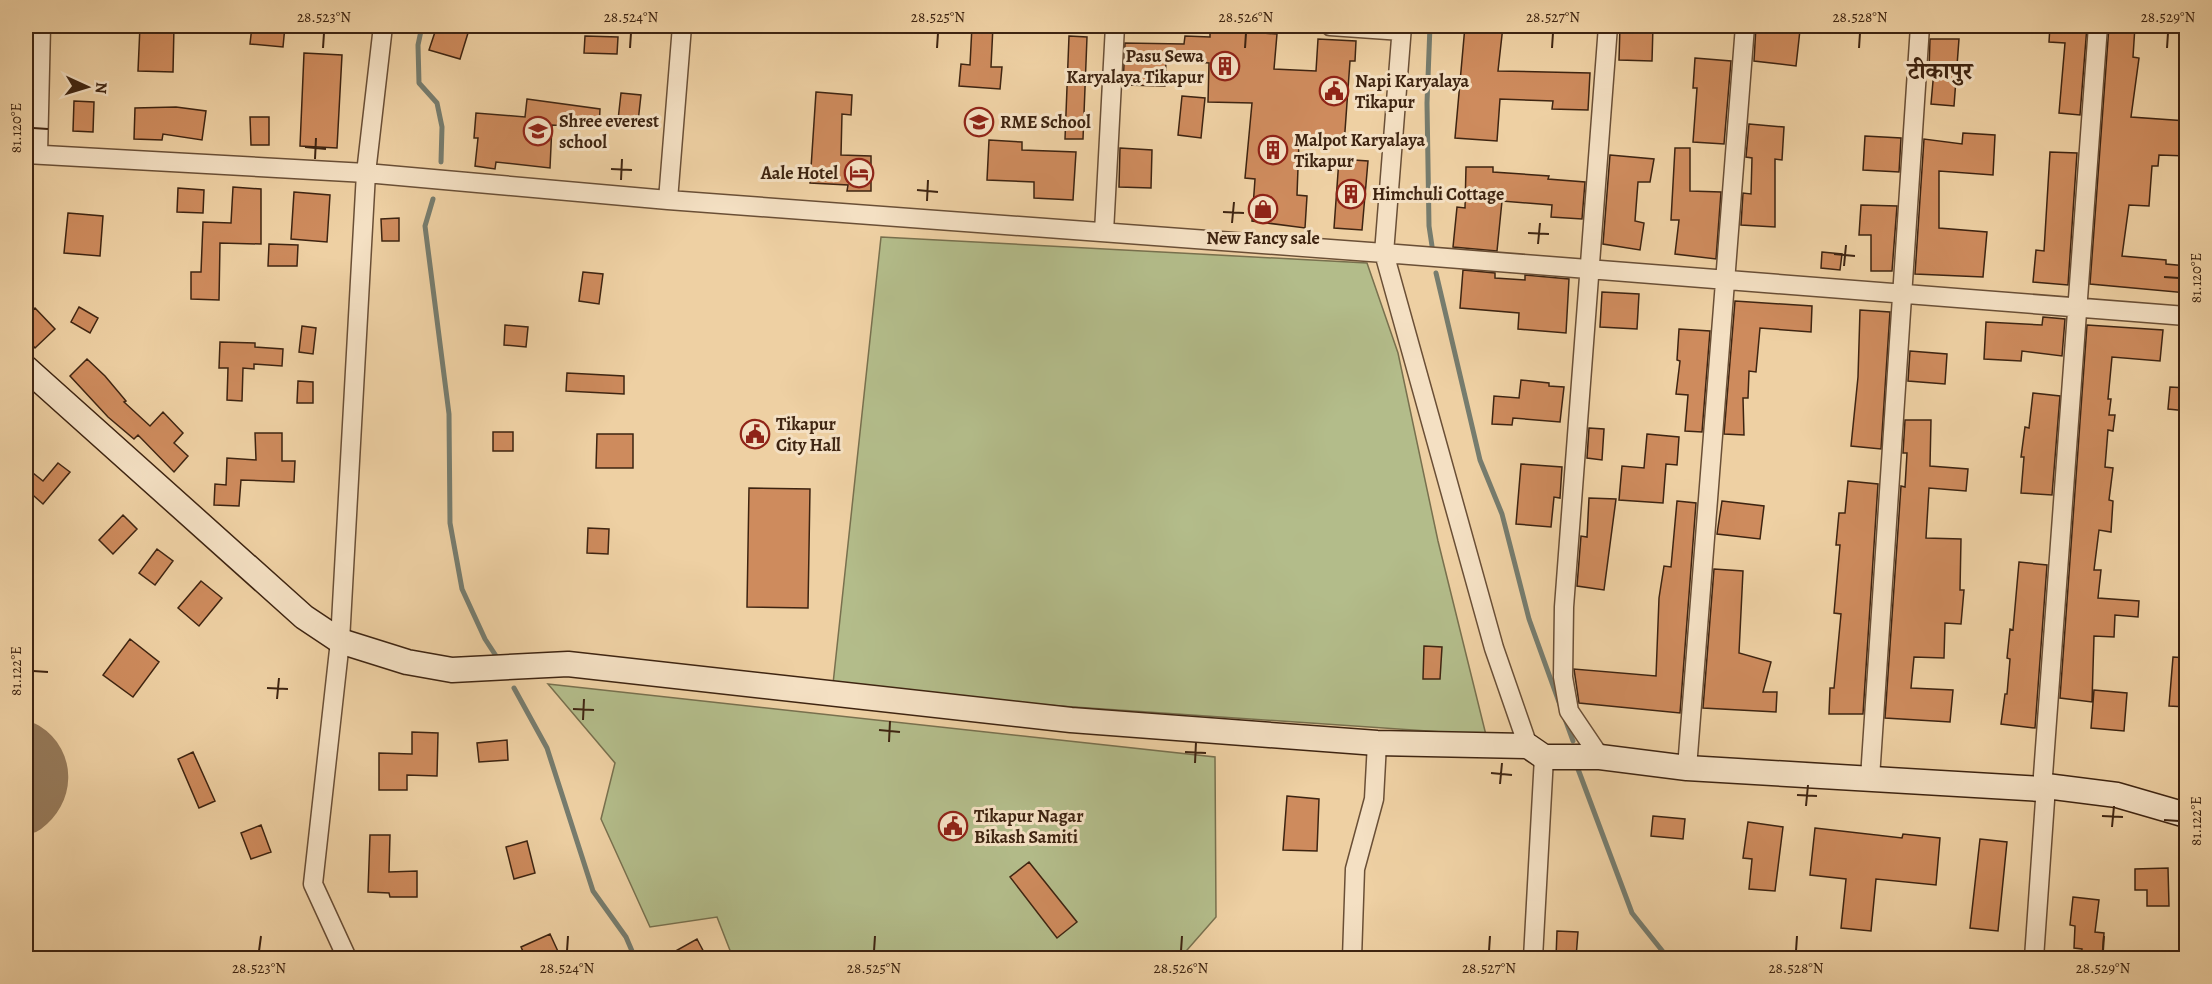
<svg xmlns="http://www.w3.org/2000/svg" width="2212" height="984" viewBox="0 0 2212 984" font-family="Alegreya,'Noto Serif Devanagari',serif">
<rect width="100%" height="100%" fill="#eed0a3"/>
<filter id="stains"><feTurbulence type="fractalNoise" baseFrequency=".00333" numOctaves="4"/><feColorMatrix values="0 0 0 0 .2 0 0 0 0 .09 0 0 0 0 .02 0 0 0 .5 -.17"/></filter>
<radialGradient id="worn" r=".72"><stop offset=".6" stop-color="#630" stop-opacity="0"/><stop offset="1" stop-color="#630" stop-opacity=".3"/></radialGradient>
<path fill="#b3bc8a" stroke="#78704e" stroke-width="1.5" d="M881,237L1367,263L1398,353L1438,541L1486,735L1003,702L833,684Z
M548,684L1215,757L1216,917L1180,958H733L717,917L650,927L601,819L615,763Z"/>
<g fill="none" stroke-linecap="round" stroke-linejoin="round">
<path stroke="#767c6e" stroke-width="5" d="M422,26L418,45L419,83L437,103L442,127L441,162
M1430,26L1427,103L1429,226L1432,246
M433,199L425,226L449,414L450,523L462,589L485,639L500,662
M1436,273L1480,460L1502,514L1529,619L1573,741
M514,688L547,748L593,891L626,937L635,958
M1578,769L1632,913L1668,958"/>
<path stroke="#967a5a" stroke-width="50" d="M26,747C50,762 48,793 26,809"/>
</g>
<path fill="#ce8b5d" stroke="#3e2411" stroke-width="1.5" d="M140,26H174L173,72L138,71Z
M252,26H285L283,47L250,44Z
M437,26L468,33L460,59L429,50Z
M972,26H993L991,67H1002L1000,89L959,86L961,64L970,65Z
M1465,26H1503L1498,71L1590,73L1588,110L1552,109L1553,101L1500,99L1497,141L1455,138Z
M1620,26H1653L1652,61L1619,60Z
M1756,26H1784V29L1800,30L1796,66L1754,61Z
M2050,26H2087L2080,115L2059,113L2065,43L2049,42Z
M2109,26H2135L2133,57L2139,58L2131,117L2187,121V156L2159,155L2158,166H2152L2149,206L2129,205L2122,256L2166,260V264L2187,266V293L2090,284Z
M1210,29L1277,34L1274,69L1316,71L1318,39L1356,41L1355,61H1350L1344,145L1299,141L1297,195L1307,196L1305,228L1252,221L1255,179L1245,178L1252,103L1208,102L1209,63L1166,60L1165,86L1123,85L1125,43L1184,44L1185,36L1210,37Z
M585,36L618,37L617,54L584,53Z
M1069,36L1087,37L1083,139H1065Z
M1930,39H1959L1954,106L1931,104L1934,70H1929Z
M304,53L342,55L337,148L300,146Z
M1695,58L1731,61L1724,144L1693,142L1697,88H1693Z
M816,92L852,95L851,115L842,114L841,155L871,156V191H847L848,185L810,183Z
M621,93L641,95L638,122L618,120Z
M1182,96L1205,98L1201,138L1178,135Z
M527,99L600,109L599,128L552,125L550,168L496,162L495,169L475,166L478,138H474L476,113L525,117Z
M74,101L94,102L93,132L73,131Z
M176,107L206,111L202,140L163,134L162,140L134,139L135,108Z
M250,117H269V145H251Z
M1749,124L1784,127L1782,160L1775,159V227L1741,225L1743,193L1751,194L1752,158L1746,157Z
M1963,133L1995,135L1993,175L1939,171V228L1987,232L1983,277L1915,274L1924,139L1962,144Z
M1865,136L1901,138L1899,172L1863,170Z
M989,140L1022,142V150L1076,152L1073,200L1034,198V182L987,180Z
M1120,148L1152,150L1151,188L1119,187Z
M1675,148H1690V191L1721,192L1716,259L1675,254L1679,220H1671Z
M2050,152L2077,153L2068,285L2033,282L2036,250L2044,251Z
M1610,155L1654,159L1650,182H1638L1635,221L1644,223L1640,250L1603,244Z
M1339,159L1368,161L1362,230L1334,228Z
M1466,167H1493V172L1549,176L1548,179L1585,182L1582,219L1551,217L1552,205L1502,201L1497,251L1453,247L1457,207L1465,208Z
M233,187L261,189V244L220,243L219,300L191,299V272H201L203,222L231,223Z
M178,188L204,190L203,213L177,212Z
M294,192L330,195L327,242L291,239Z
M1861,205L1897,206L1892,271H1871V235H1859Z
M68,213L103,216L100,256L64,253Z
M399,218V241H382L381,219Z
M269,244L298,245L297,266H268Z
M1822,252L1842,254L1840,270L1821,268Z
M1463,270L1495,273V278L1525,280V275L1569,279L1566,333L1518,329L1519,313L1460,308Z
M583,272L603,274L599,304L579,301Z
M1602,292L1639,294L1637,329L1600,327Z
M1735,301L1812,306L1811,332L1760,328L1756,372L1749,371L1748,398H1743L1744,435L1724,434Z
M79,307L98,318L90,333L71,322Z
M35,308L55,329L35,348L26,338V316Z
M1860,310L1890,312L1881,449L1851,446L1858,377Z
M2043,317L2065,319L2062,356L2022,351L2021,361L1984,359L1986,322L2042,325Z
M505,325L528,327L526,347L504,345Z
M2087,325L2163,330L2160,361L2112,357L2108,399H2111L2109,415H2115L2113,431L2108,430L2105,467L2113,468L2109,500L2113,501L2111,532L2099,530L2094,570H2101L2098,598L2139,601L2138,617L2115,615L2114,637L2094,636L2092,702L2060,698Z
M302,326L316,328L313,354L299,352Z
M1679,329L1710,331L1702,432L1685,431L1688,395L1676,394L1680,361L1677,360Z
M220,342L255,343V347L283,349L282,366L254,364V369L243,368L242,401L227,400L228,368H219Z
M1910,351L1947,354L1945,384L1908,381Z
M87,359L105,376L126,401L124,402L150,426L163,412L183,433L174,443L188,456L174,472L138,435L134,439L108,417L70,376Z
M567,373L624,376V394L566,391Z
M1521,380L1549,383V386L1564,387L1560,422L1513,418L1512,425L1492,424L1494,396L1519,398Z
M298,381L313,382V403H297Z
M2170,387L2187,388V411L2168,409Z
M2033,393L2060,396L2052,495L2021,493L2024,457H2021L2025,427L2029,428Z
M1905,420H1931L1930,466L1968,469L1966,491L1929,488L1926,538L1961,539L1960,590H1964L1961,624L1945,623L1944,658L1914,657L1911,688L1953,690L1950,722L1885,718L1901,486L1905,487L1907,453H1903Z
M1589,428L1604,429L1602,460L1587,458Z
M493,432H513V451H493Z
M255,433H282V461H295L294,482L241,480L239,506L214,505L215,484L226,485L227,458L256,460Z
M597,434H633V468H596Z
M1647,434L1679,437L1677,465L1666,464L1663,503L1619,500L1622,466L1644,468Z
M58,463L70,472L43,504L26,489V482L33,473L43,481Z
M1521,464L1562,467L1560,498L1554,497L1551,527L1516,524Z
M1848,481L1878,484L1863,714H1829L1830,688H1834L1841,614L1834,613L1840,545H1836L1839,513H1845Z
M749,488L810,489L808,608L747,607Z
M1589,498L1616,499L1604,590L1577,586L1581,536L1587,537Z
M1677,501L1696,503L1680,713L1579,703L1574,669L1656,676L1659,598L1664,566L1671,567Z
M1722,501L1764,506L1760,539L1717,534Z
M123,515L137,529L113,554L99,540Z
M588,528L609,529L608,554L587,553Z
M157,549L173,561L155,585L139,573Z
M2019,562L2047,565L2035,728L2001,724L2005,694H2007L2010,659L2007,658L2010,629L2013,630Z
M1714,569L1743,571L1739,653L1771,662L1763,692H1777L1776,712L1703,708Z
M201,581L222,598L199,626L178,608Z
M130,639L159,662L133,697L103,675Z
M1424,646L1442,647L1440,679H1423Z
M2173,657L2187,658V707L2169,706Z
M2094,690L2127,693L2124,731L2091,728Z
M412,732L438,733L437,776L407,775V790H379V753L412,754Z
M507,740L508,760L479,762L477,743Z
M193,752L215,801L199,808L178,759Z
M1287,796L1319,799L1317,851L1283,850Z
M1653,816L1685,819L1683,839L1651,836Z
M1748,822L1783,827L1775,891L1749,889L1752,859L1743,858Z
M261,825L271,852L251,859L241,833Z
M1815,828L1902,838L1903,834L1940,838L1936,885L1876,879L1871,931L1841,928L1846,879L1810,875Z
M370,835H390L389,872L417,871V897H390L389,893L368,892Z
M1980,839L2007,842L1998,931L1970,928Z
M527,841L535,873L514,879L506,847Z
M1029,862L1077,922L1057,938L1010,877Z
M2168,868L2169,906H2147V890H2135V869Z
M2073,897L2099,900L2095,932L2104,933L2102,958H2081L2082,949L2074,948L2075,926L2070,925Z
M1557,931L1578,932L1576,958H1556Z
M550,934L561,958H526L521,947Z
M697,939L707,958H663Z"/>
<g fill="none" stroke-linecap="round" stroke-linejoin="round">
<g stroke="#6a4f36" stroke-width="21">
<path id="street" d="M1330,26L1402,31
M1402,26L1384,253L1494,648L1528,746
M26,154L366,173L668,200L1384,253L2186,316
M38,154L41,26
M668,200L682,26
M1104,232L1115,26
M1600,757L1569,711L1563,677L1564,607L1608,26
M1687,768L1745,26
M1870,778L1920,26
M2042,789L2098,26
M347,958L313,884L340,641L366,173L383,26
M1352,958L1355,869L1374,799L1377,743
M1533,958L1544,757
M2034,958L2046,786"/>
</g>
<g stroke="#3e2411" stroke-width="27">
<path id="secondary" d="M26,368L304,617L340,641L407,662L452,670L568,664L1071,720L1377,743L1528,746L1544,757H1600L1687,768L2042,789L2046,786L2117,795L2186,815"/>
</g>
<use href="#street" stroke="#f4e0c3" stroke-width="18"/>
<use href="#secondary" stroke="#f4e0c3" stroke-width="24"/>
</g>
<path fill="none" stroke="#3e2411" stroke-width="2" d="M323,48L324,33M630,48L631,33M937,48L938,33M1245,48L1246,33M1552,48L1553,33M1859,48L1860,33M2167,48L2168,33M33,128L48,129M305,147L326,149M315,159L316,138M611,169L632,170M621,180L622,159M917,190L938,192M927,201L928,180M1223,212L1244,213M1232,223L1234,202M1528,233L1549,234M1538,244L1540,223M1834,254L1855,256M1844,266L1846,245M2164,277L2179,278M33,671L48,672M267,688L288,689M277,699L279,678M573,709L594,710M583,720L584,699M879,730L900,732M889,742L890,721M1185,752L1206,753M1195,763L1196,742M1491,773L1512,775M1500,784L1502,763M1797,795L1817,796M1806,806L1808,785M2102,816L2123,817M2164,820L2179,821M2112,827L2114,806M259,951L261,936M567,951L568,936M874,951L875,936M1181,951L1182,936M1489,951L1490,936M1796,951L1797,936M2103,951L2104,936"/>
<defs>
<g id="building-ring" transform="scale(1.5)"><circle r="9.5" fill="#f4e0c3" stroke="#8f2418" stroke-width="1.5"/><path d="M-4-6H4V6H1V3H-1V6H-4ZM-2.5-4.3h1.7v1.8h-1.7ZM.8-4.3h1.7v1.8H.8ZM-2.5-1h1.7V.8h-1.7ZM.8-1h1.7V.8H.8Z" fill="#8f2418"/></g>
<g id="civic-ring" transform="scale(1.5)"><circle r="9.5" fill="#f4e0c3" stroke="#8f2418" stroke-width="1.5"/><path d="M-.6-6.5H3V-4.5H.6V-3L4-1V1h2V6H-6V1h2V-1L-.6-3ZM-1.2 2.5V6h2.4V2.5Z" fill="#8f2418"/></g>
<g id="school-ring" transform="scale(1.5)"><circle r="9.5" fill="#f4e0c3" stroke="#8f2418" stroke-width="1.5"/><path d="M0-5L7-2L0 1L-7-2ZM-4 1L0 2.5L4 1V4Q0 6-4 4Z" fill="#8f2418"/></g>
<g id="hotel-ring" transform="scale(1.5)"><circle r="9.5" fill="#f4e0c3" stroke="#8f2418" stroke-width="1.5"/><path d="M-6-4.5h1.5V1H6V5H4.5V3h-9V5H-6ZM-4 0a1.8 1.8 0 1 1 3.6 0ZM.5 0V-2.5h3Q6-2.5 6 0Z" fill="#8f2418"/></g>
<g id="shop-ring" transform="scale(1.5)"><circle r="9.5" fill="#f4e0c3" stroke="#8f2418" stroke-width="1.5"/><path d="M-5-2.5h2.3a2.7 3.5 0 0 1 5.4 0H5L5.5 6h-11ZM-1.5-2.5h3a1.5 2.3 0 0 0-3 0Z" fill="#8f2418"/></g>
</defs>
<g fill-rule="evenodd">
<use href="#building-ring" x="1225" y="66"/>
<use href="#civic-ring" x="1334" y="91"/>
<use href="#school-ring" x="979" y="122"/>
<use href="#school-ring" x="538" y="131"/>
<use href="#building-ring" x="1273" y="150"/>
<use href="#hotel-ring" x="859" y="173"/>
<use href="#building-ring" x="1351" y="194"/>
<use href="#shop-ring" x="1263" y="209"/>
<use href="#civic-ring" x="755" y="434"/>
<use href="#civic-ring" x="953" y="826"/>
</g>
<g text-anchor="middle" stroke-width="6" stroke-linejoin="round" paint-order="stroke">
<g font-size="18" font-weight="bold" fill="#3e2411" stroke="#f4e0c3" text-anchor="start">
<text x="1204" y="62" text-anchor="end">Pasu Sewa<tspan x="1204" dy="21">Karyalaya Tikapur</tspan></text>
<text x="1355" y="87">Napi Karyalaya<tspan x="1355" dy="21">Tikapur</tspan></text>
<text x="559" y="127">Shree everest<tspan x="559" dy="21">school</tspan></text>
<text x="1000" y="128">RME School</text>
<text x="1294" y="146">Malpot Karyalaya<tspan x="1294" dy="21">Tikapur</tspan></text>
<text x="838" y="179" text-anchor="end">Aale Hotel</text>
<text x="1372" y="200">Himchuli Cottage</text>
<text x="1263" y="244" text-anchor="middle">New Fancy sale</text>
<text x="776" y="430">Tikapur<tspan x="776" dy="21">City Hall</tspan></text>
<text x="974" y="822">Tikapur Nagar<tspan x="974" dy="21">Bikash Samiti</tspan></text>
</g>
<g font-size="24" font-weight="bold" fill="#3e2411" stroke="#f4e0c3">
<text x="1940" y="79">टीकापुर</text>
</g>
</g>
<rect width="2212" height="984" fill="none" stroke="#eed0a3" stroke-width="66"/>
<g transform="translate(87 87) rotate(94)" stroke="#f4e0c3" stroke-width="4.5" paint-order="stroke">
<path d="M0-4.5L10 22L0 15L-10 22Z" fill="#3e2411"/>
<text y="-9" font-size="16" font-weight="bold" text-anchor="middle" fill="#3e2411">N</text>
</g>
<rect x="33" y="33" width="2146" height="918" fill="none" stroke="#3e2411" stroke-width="2"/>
<g font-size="15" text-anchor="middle" fill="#3e2411">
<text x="324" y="22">28.523°N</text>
<text x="631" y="22">28.524°N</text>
<text x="938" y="22">28.525°N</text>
<text x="1246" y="22">28.526°N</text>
<text x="1553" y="22">28.527°N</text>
<text x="1860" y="22">28.528°N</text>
<text x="2168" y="22">28.529°N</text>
<text transform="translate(16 128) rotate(-90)" y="5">81.120°E</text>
<text transform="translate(2196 278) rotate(-90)" y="5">81.120°E</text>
<text transform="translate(16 671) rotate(-90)" y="5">81.122°E</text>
<text transform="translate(2196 821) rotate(-90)" y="5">81.122°E</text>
<text x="259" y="973">28.523°N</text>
<text x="567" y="973">28.524°N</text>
<text x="874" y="973">28.525°N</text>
<text x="1181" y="973">28.526°N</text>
<text x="1489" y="973">28.527°N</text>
<text x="1796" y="973">28.528°N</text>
<text x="2103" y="973">28.529°N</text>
</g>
<rect width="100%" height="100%" filter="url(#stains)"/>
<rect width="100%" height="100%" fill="url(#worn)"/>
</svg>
